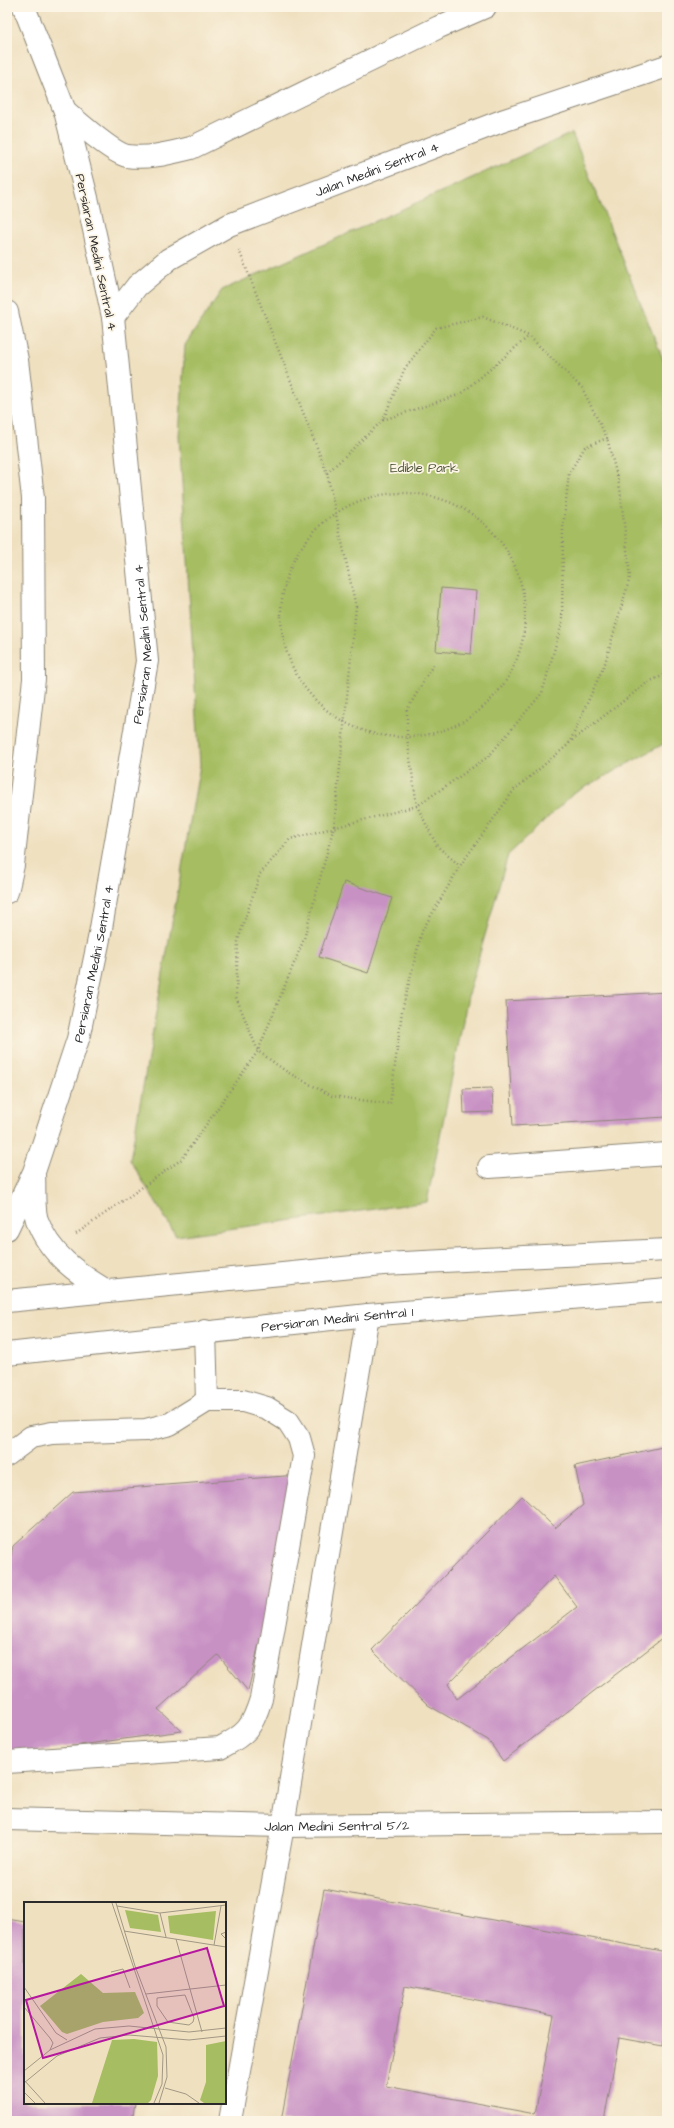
<svg xmlns="http://www.w3.org/2000/svg" width="674" height="2128" viewBox="0 0 674 2128" font-family="'Architects Daughter',sans-serif">
<rect width="100%" height="100%" fill="#fcf5e5"/>
<filter id="ink" filterUnits="userSpaceOnUse"><feTurbulence type="fractalNoise" baseFrequency=".025" numOctaves="2"/><feDisplacementMap in="SourceGraphic" scale="8" xChannelSelector="R" yChannelSelector="G"/><feConvolveMatrix kernelMatrix="1 2 1 2 8 2 1 2 1" color-interpolation-filters="sRGB"/></filter>
<filter id="wash" filterUnits="userSpaceOnUse"><feTurbulence type="fractalNoise" baseFrequency=".012" numOctaves="4" result="noise"/><feDisplacementMap in="SourceGraphic" scale="16" xChannelSelector="R" yChannelSelector="G"/><feGaussianBlur stdDeviation="0.9" result="paint"/><feColorMatrix in="noise" values="0 0 0 0 0 0 0 0 0 0 0 0 0 0 0 0 0 1.4 0 .05"/><feComposite in="paint" operator="in"/></filter>
<g filter="url(#wash)">
<rect width="100%" height="100%" fill="#efe0c0"/>
<path fill="#a6bd62" stroke="#687446" d="M572,133L667,369V742L573,794L508,855L469,991L427,1202L176,1236L130,1160L200,765L179,436L185,345L222,290Z"/>
<g id="blocks">
<path fill="#c891c4" fill-rule="evenodd" d="M441,588L476,591L471,654L436,651Z
M344,882L392,898L368,973L319,957Z
M667,992V1117L513,1126L506,1001Z
M492,1088L493,1112L464,1113L463,1089Z
M667,1446V1635L503,1761L488,1740L428,1705L372,1650L522,1496L555,1528L583,1505L575,1466ZM554,1576L577,1607L457,1699L448,1684Z
M298,1475L248,1691L218,1655L158,1709L182,1731L7,1755V1576L13,1546L73,1492Z
M324,1889L667,1952V2025L663,2046L619,2038L604,2121H281ZM405,1986L554,2015L535,2114L386,2086Z
M7,1919L25,1922V2103H135L132,2121H7Z"/>
</g>
</g>
<g filter="url(#ink)">
<use href="#blocks" fill-opacity="0" stroke="#8d8676" stroke-width="1"/>
<g fill="none" stroke-linecap="round" stroke-linejoin="round">
<g stroke="#8d8676" stroke-width="24">
<g id="minor">
<path d="M65,111C77,121 112,153 127,156C148,159 170,153 191,148L439,27L485,7"/>
<path d="M7,312L17,360L33,498L34,679L13,865L7,892"/>
<path id="s1" d="M113,317L137,286L169,259L229,225L502,121L667,66"/>
<path d="M489,1167L667,1154"/>
<path d="M34,1175C35,1187 33,1209 37,1220C49,1254 78,1274 107,1291"/>
<path id="s2" d="M7,1229L34,1172L78,1039L100,934L147,661L113,317L88,202L65,111L24,7"/>
<path d="M7,1301L383,1264L667,1250"/>
<path d="M205,1331L207,1401"/>
<path id="s3" d="M7,1354L368,1315L667,1290"/>
<path d="M7,1455L31,1437L52,1433L146,1430L170,1424L207,1401H243L267,1408L288,1421L299,1438L304,1456L261,1699C252,1728 247,1734 220,1748L7,1762"/>
<path id="s4" d="M7,1819L283,1826L667,1822"/>
<path d="M230,2121L283,1826L368,1315"/>
</g>
</g>
<path stroke="#8d8676" stroke-width="2.5" stroke-dasharray="1 3" stroke-linecap="butt" d="M383,420L461,394L529,336
M327,473L383,420L405,368L436,328L483,317L529,336L582,388L607,438L585,447L569,473L563,528L562,623L542,693L489,756L417,806L290,839L260,874L238,940L236,997L258,1051L287,1072L332,1096L390,1104L402,1011L422,931L460,866L514,790L569,744L605,663L630,577L620,488L607,438
M281 615a122 122 0 1 1 244 0a122 122 0 1 1-244 0Z
M433,665L407,710V738L417,806L437,846L460,866
M569,743L648,682L667,674
M76,1234L182,1159L258,1051L304,939L334,826L356,607L327,473L239,250"/>
<use href="#minor" stroke="#fff" stroke-width="22"/>
</g>
</g>
<g text-anchor="middle" stroke-width="3.5" stroke-linejoin="round" paint-order="stroke">
<g font-size="13" fill="#2b2b2b" stroke="#fcf5e5">
<text dy="5" stroke="none"><textPath href="#s1" startOffset="308">Jalan Medini Sentral 4</textPath></text>
<text transform="translate(97 252) rotate(78)" y="5">Persiaran Medini Sentral 4</text>
<text dy="5" stroke="none"><textPath href="#s2" startOffset="604">Persiaran Medini Sentral 4</textPath></text>
<text dy="5" stroke="none"><textPath href="#s2" startOffset="280">Persiaran Medini Sentral 4</textPath></text>
<text dy="5" stroke="none"><textPath href="#s3" startOffset="332">Persiaran Medini Sentral 1</textPath></text>
<text dy="5" stroke="none"><textPath href="#s4" startOffset="330">Jalan Medini Sentral 5/2</textPath></text>
</g>
<g font-size="13" fill="#50573c" stroke="#fcf5e5">
<text x="424" y="472">Edible Park</text>
</g>
</g>
<g transform="translate(24 1902)">
<rect width="202" height="202" fill="#efe0c0"/>
<path d="M101,8L134,13L137,30L106,26ZM192,9L189,38L146,31L144,14ZM57,72L79,91L111,90L120,111L114,116L79,120L43,132L38,130L16,104ZM110,137L133,140L134,174L127,198L124,201H68L88,138ZM202,139V201H180L176,198L182,180V143Z" fill="#a6bd62"/>
<path fill="none" stroke="#a19884" stroke-width="1" d="M88,1L139,153L138,182L130,201M92,1L111,64L142,145L143,175L135,201M93,4L136,11L202,3M136,11L142,35M100,29L202,45M202,30L197,32L202,37M152,37L178,130M190,43L197,4M87,70L99,67L106,86M0,85L32,131L43,138M122,92L202,83M161,93L170,116L169,120L165,123L144,120L133,104V96ZM0,105L26,136L29,141L26,148M0,169L26,148L71,127L105,124L165,130L202,126M0,178L21,201M0,181L33,154L76,136L105,133L165,138L202,134M141,186L162,192L175,201M0,190L11,201"/>
<path fill="#b5179e" fill-opacity="0.15" stroke="#b5179e" stroke-width="2" d="M183,46L200,104L19,156L2,98Z"/>
<rect width="202" height="202" fill="none" stroke="#2b2b2b" stroke-width="2"/>
</g>
<rect width="674" height="2128" fill="none" stroke="#fcf5e5" stroke-width="24"/>
</svg>
